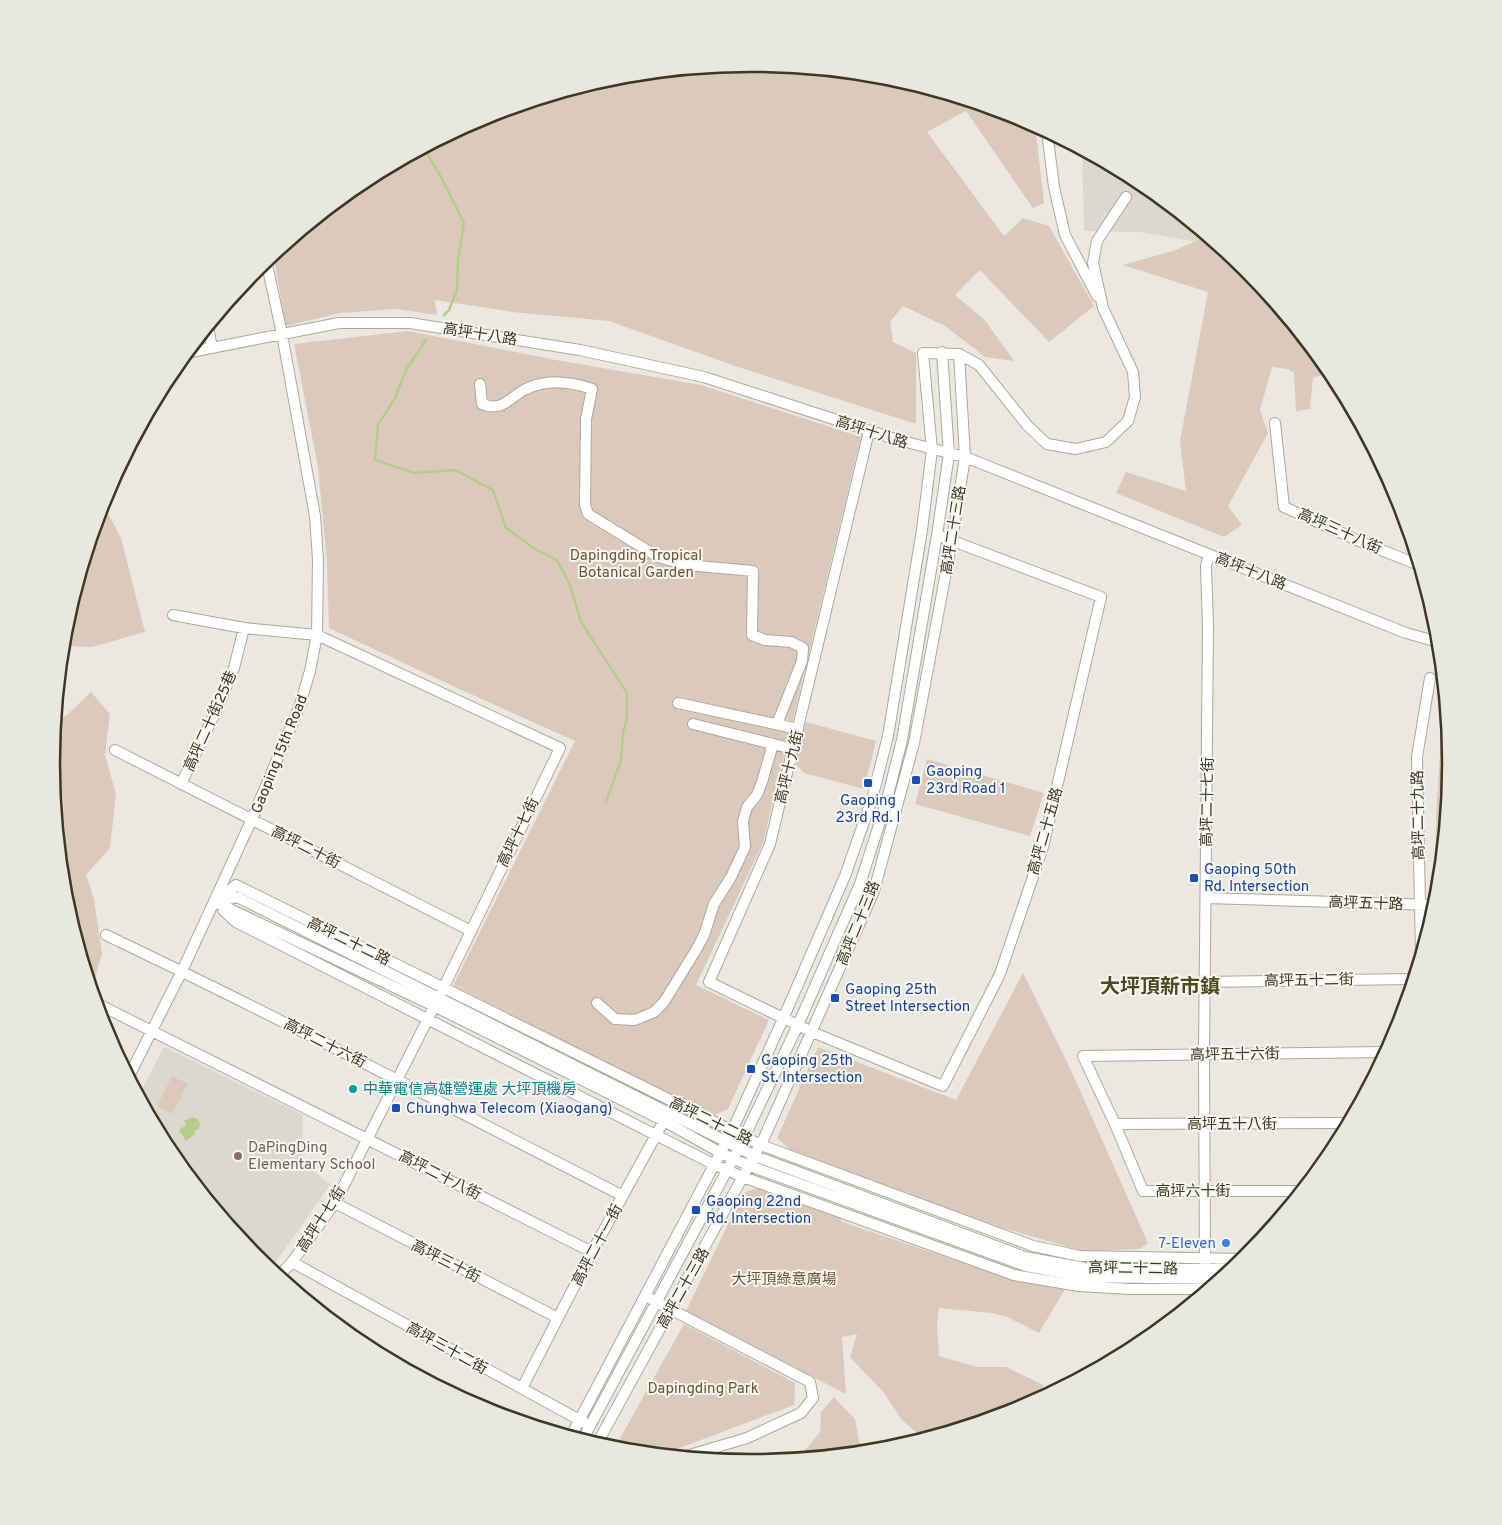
<svg xmlns="http://www.w3.org/2000/svg" width="1502" height="1525" viewBox="0 0 1502 1525" font-family="Overpass,'Noto Sans TC',sans-serif">
<rect width="100%" height="100%" fill="#ebe8e1"/>
<path fill="#dad8cf" d="M1082,150L1140,181L1219,246L1140,232L1084,231Z
M54,732H67L72,868L66,886L76,907L81,953L65,899L51,762Z
M164,1047L303,1115L302,1160L330,1185L271,1269L256,1257L169,1151L139,1095Z"/>
<path fill="#dbcabb" d="M751,63L888,76L1019,116L1035,125L1044,203L1033,208L966,111L927,132L1004,236L1023,218L1049,226L1094,306L1049,342L980,270L955,295L984,319L1014,361L985,357L945,326L903,306L890,322L893,342L916,353V424L735,366L609,321L513,312L435,300L437,315L396,309L340,313L286,326L273,254L362,181L483,116L615,76Z
M1207,236L1246,268L1331,372L1313,378L1310,409L1296,411L1294,373L1288,369L1272,367L1260,410L1268,433L1228,506L1242,525L1224,537L1116,493L1126,472L1186,491L1180,441L1208,292L1123,265L1176,250Z
M408,331L556,360L701,385L861,437L763,843L696,985L769,1020L728,1109L713,1116L453,986L575,741L457,688L329,628L327,563L318,467L294,344Z
M102,502L121,538L145,632L92,647L63,646L65,626Z
M91,692L110,714L105,755L116,794L110,848L86,875L94,899L102,954L92,988L75,934V920L62,868L61,859L65,852L64,800L57,781L58,741H53L55,721L67,715Z
M1446,713L1451,763L1438,892H1434L1437,799L1442,723Z
M806,722L876,741L864,789L804,773L796,764Z
M927,759L1044,793L1030,836L915,804Z
M1023,973L1070,1068L1148,1243L1140,1249L1082,1251L1003,1228L832,1168L793,1152L777,1138L818,1047L956,1100Z
M172,1076L188,1084L172,1114L157,1106Z
M757,1188L840,1217L842,1222L1002,1276L1065,1289L1039,1333L1007,1317L992,1313L939,1308L937,1325L939,1356L977,1367H1006L1043,1385L1041,1397L1019,1409L923,1438L902,1420L884,1393L850,1357L857,1334L842,1337L846,1394L686,1311L743,1193Z
M684,1324L795,1383L794,1405L677,1449L670,1454L614,1449Z
M834,1397L855,1419L859,1442L867,1451L788,1459L803,1453L820,1432L821,1412Z"/>
<path fill="#b5cd8c" d="M192,1117L198,1119L200,1124L199,1129L194,1131L195,1134L186,1141L179,1130L186,1125L184,1121Z"/>
<g fill="none" stroke-linecap="round" stroke-linejoin="round">
<path stroke="#b5cd8c" stroke-width="2.5" d="M424,148L441,177L464,223L458,259L457,290L449,310L444,315
M426,340L406,370L395,398L378,425L375,460L414,473L455,470L493,490L506,528L535,549L557,560L570,585L581,622L627,693V717L623,733L621,760L606,802"/>
<g stroke="#aba99c" stroke-width="12">
<path id="minor" d="M1047,131L1054,187L1065,235L1097,296
M208,326L212,348
M186,353L339,323H410L580,350L704,377L898,440L965,457L1406,633L1431,640H1439
M480,384L482,404C502,412 508,399 524,390C545,379 570,381 592,389L586,419L585,505L588,514L658,557L687,565L753,571L752,635L765,640L791,642L803,648L802,661L777,724
M1275,423L1284,507L1366,544L1419,565
M869,431L770,844L709,982L812,1032L943,1086L1000,974L1043,847L1101,597L937,535
M173,615L244,628L317,635L560,748L439,997L335,1203L292,1262L279,1276
M678,703L798,729
M693,724L793,749
M115,750L471,931
M181,784L217,709L234,668L244,628
M1206,898L1435,905
M218,901L237,897L755,1156L1025,1257L1090,1269H1232
M215,902L236,885L761,1145L1033,1246L1080,1256L1244,1259
M215,902L434,1006L664,1121L721,1153L750,1166L1026,1266L1085,1277L1220,1279
M223,910L236,922L715,1165L743,1177L1014,1275L1079,1286L1130,1289H1207
M106,935C280,1018 451,1108 623,1196
M1421,954L1417,757L1430,678
M1205,982L1413,979
M96,1003L592,1252
M597,1003L615,1019L635,1020L654,1012L664,1002L696,950L704,935L714,904L731,877L745,847L743,821L747,807L757,795L762,782L773,744
M129,1076L182,971L252,819L300,705L310,671L317,635L318,560L315,516L282,334L266,260
M1115,1124L1348,1123
M1300,1191H1143L1115,1124L1083,1056L1386,1052
M335,1203L558,1318
M292,1262L585,1423
M1205,1264L1204,1055L1208,626L1206,566L1209,554
M651,1299L810,1382L813,1398L801,1413L747,1438L686,1456
M522,1388L592,1252L667,1115
M571,1436L732,1131L783,1019L845,876L872,799L888,736L922,530L932,450L923,353L959,354L979,365L1027,425L1047,444L1076,449L1106,442L1128,421L1135,397L1133,372L1103,308L1093,263L1097,241L1126,197
M583,1439L739,1148L798,1025L860,884L886,803L902,740L937,535L949,454L942,352
M597,1444L764,1138L874,891L914,743L952,540L965,457L959,354"/>
</g>
<use href="#minor" stroke="#fff" stroke-width="10"/>
</g>
<g fill="#1a4fb4" stroke="#f7f6f1" stroke-width="2">
<rect x="911" y="775" width="10" height="10" rx="2.5"/>
<rect x="863" y="778" width="10" height="10" rx="2.5"/>
<rect x="1189" y="873" width="10" height="10" rx="2.5"/>
<rect x="830" y="993" width="10" height="10" rx="2.5"/>
<rect x="746" y="1064" width="10" height="10" rx="2.5"/>
<rect x="391" y="1103" width="10" height="10" rx="2.5"/>
<rect x="691" y="1205" width="10" height="10" rx="2.5"/>
</g>
<circle fill="#0f9aa8" stroke="#f7f6f1" stroke-width="2" cx="353" cy="1089" r="5"/>
<circle fill="#8d6e63" stroke="#f7f6f1" stroke-width="2" cx="238" cy="1156" r="5"/>
<circle fill="#3f7fe0" stroke="#f7f6f1" stroke-width="2" cx="1226" cy="1243" r="5"/>
<g text-anchor="middle" stroke-width="4" stroke-linejoin="round" paint-order="stroke">
<g font-size="15" fill="#3a3922" stroke="#f7f6f1">
<text transform="translate(480 334) rotate(9)" y="5">高坪十八路</text>
<text transform="translate(872 432) rotate(18)" y="5">高坪十八路</text>
<text transform="translate(953 530) rotate(-81)" y="5">高坪二十三路</text>
<text transform="translate(1340 531) rotate(24)" y="5">高坪三十八街</text>
<text transform="translate(1251 571) rotate(22)" y="5">高坪十八路</text>
<text transform="translate(210 721) rotate(-66)" y="5">高坪二十街25巷</text>
<text transform="translate(279 754) rotate(-68)" y="5">Gaoping 15th Road</text>
<text transform="translate(789 767) rotate(-76)" y="5">高坪十九街</text>
<text transform="translate(1207 802) rotate(-89)" y="5">高坪二十七街</text>
<text transform="translate(1418 815) rotate(-91)" y="5">高坪二十九路</text>
<text transform="translate(1045 831) rotate(-74)" y="5">高坪二十五路</text>
<text transform="translate(518 832) rotate(-64)" y="5">高坪十七街</text>
<text transform="translate(306 847) rotate(27)" y="5">高坪二十街</text>
<text transform="translate(1366 903) rotate(2)" y="5">高坪五十路</text>
<text transform="translate(858 923) rotate(-68)" y="5">高坪二十三路</text>
<text transform="translate(349 941) rotate(26)" y="5">高坪二十二路</text>
<text transform="translate(1309 980) rotate(-1)" y="5">高坪五十二街</text>
<text transform="translate(325 1043) rotate(27)" y="5">高坪二十六街</text>
<text transform="translate(1235 1054) rotate(-1)" y="5">高坪五十六街</text>
<text transform="translate(711 1121) rotate(26)" y="5">高坪二十二路</text>
<text x="1232" y="1129">高坪五十八街</text>
<text transform="translate(440 1175) rotate(27)" y="5">高坪二十八街</text>
<text x="1193" y="1196">高坪六十街</text>
<text transform="translate(321 1219) rotate(-57)" y="5">高坪十七街</text>
<text transform="translate(597 1245) rotate(-62)" y="5">高坪二十一街</text>
<text transform="translate(446 1261) rotate(27)" y="5">高坪三十街</text>
<text transform="translate(1133 1268) rotate(1)" y="5">高坪二十二路</text>
<text transform="translate(683 1288) rotate(-61)" y="5">高坪二十三路</text>
<text transform="translate(447 1348) rotate(29)" y="5">高坪三十二街</text>
</g>
<g font-size="15" fill="#6e552f" stroke="#f7f6f1">
<text x="636" y="560">Dapingding Tropical<tspan x="636" dy="17">Botanical Garden</tspan></text>
<text x="784" y="1284">大坪頂綠意廣場</text>
<text x="703" y="1393">Dapingding Park</text>
</g>
<g font-size="15" fill="#164399" stroke="#f7f6f1" text-anchor="start">
<text x="926" y="776">Gaoping<tspan x="926" dy="17">23rd Road 1</tspan></text>
<text x="868" y="805" text-anchor="middle">Gaoping<tspan x="868" dy="17">23rd Rd. I</tspan></text>
<text x="1204" y="874">Gaoping 50th<tspan x="1204" dy="17">Rd. Intersection</tspan></text>
<text x="845" y="994">Gaoping 25th<tspan x="845" dy="17">Street Intersection</tspan></text>
<text x="761" y="1065">Gaoping 25th<tspan x="761" dy="17">St. Intersection</tspan></text>
<text x="406" y="1113">Chunghwa Telecom (Xiaogang)</text>
<text x="706" y="1206">Gaoping 22nd<tspan x="706" dy="17">Rd. Intersection</tspan></text>
</g>
<g font-size="15" fill="#0d838f" stroke="#f7f6f1" text-anchor="start">
<text x="363" y="1094">中華電信高雄營運處 大坪頂機房</text>
</g>
<g font-size="15" fill="#785e54" stroke="#f7f6f1" text-anchor="start">
<text x="248" y="1152">DaPingDing<tspan x="248" dy="17">Elementary School</tspan></text>
</g>
<g font-size="15" fill="#366cbe" stroke="#f7f6f1" text-anchor="end">
<text x="1216" y="1248">7-Eleven</text>
</g>
<g font-size="20" font-weight="bold" fill="#4b4a20" stroke="#f7f6f1">
<text x="1160" y="993">大坪頂新市鎮</text>
</g>
</g>
<path d="M0 0H1502V1525H0ZM60 763a691 691 0 1 1 1382 0a691 691 0 1 1-1382 0Z" fill="#e8e7e0" fill-rule="evenodd"/>
<path fill="none" stroke="#3a3922" stroke-width="2.5" d="M60 763a691 691 0 1 1 1382 0a691 691 0 1 1-1382 0Z"/>
</svg>
